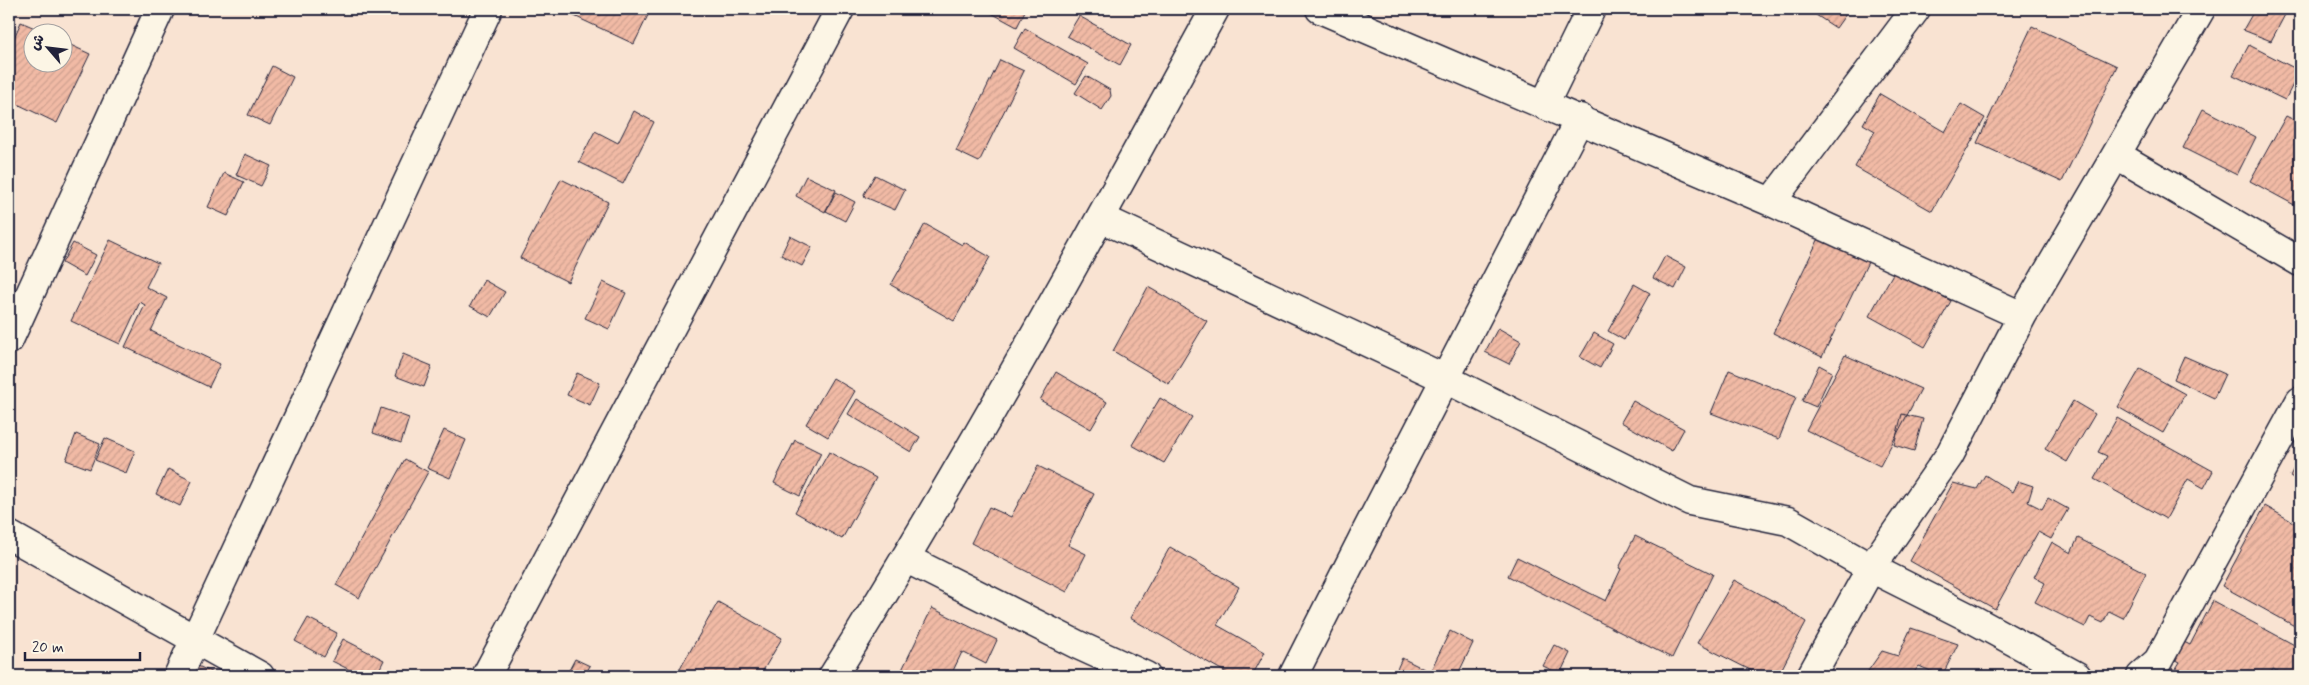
<svg xmlns="http://www.w3.org/2000/svg" width="2309" height="685" viewBox="0 0 2309 685" font-family="Mynerve,'Playpen Sans Arabic',sans-serif">
<defs>
<pattern id="building-hatch" width="6" height="6" patternUnits="userSpaceOnUse" patternTransform="scale(1.25)"><rect width="6" height="6" fill="#f1baa5"/><path d="M-1 1l2-2M0 6l6-6M5 7l2-2" fill="none" stroke="#cea08f"/></pattern>
</defs>
<rect width="100%" height="100%" fill="#f9e3d2"/>
<filter id="ink" filterUnits="userSpaceOnUse"><feTurbulence type="fractalNoise" baseFrequency=".02" numOctaves="2"/><feDisplacementMap in="SourceGraphic" scale="10" xChannelSelector="R" yChannelSelector="G"/><feConvolveMatrix kernelMatrix="1 2 1 2 8 2 1 2 1" color-interpolation-filters="sRGB"/></filter>
<g filter="url(#ink)">
<path fill="url(#building-hatch)" stroke="#22223b" d="M573,9H651L634,44L570,14Z
M984,9H1026L1017,27Z
M1820,9H1837L1846,14L1836,28L1816,15Z
M2255,9H2288L2271,41L2243,30Z
M1079,16L1131,45L1120,65L1067,36Z
M21,22L44,32H32V62H62V41L90,54L57,123L9,100V49Z
M2032,26L2117,66L2062,182L1977,143Z
M1025,28L1088,64L1076,84L1014,48Z
M2249,45L2300,71L2285,100L2233,75Z
M1000,60L1024,71L979,162L956,151Z
M272,66L293,77L270,125L248,115Z
M1086,76L1110,90L1111,96L1102,110L1075,93Z
M1880,94L1945,132L1961,104L1985,118L1932,211L1855,167L1875,131L1863,124Z
M2203,109L2256,137L2237,175L2183,148Z
M634,111L654,122L623,184L579,162L595,131L618,143Z
M2286,116L2300,123V208L2250,181Z
M245,154L271,166L261,186L236,175Z
M224,173L244,182L228,216L208,207Z
M875,175L905,190L895,210L865,197L864,194Z
M806,176L836,190L825,212L796,196Z
M561,179L608,202L568,282L520,258Z
M836,192L855,202L845,221L826,211Z
M925,224L962,245L964,242L990,257L954,321L891,285Z
M1821,234L1870,258L1822,357L1773,333Z
M790,236L812,247L802,266L781,255Z
M110,240L158,263L146,287L167,298L151,331L220,364L209,387L125,347L145,305L140,302L120,344L71,321Z
M73,243L96,255L85,276L62,263Z
M1665,256L1686,267L1675,289L1653,278Z
M1895,270L1951,301L1925,347L1869,316Z
M484,280L505,292L490,317L470,306Z
M603,282L626,293L609,329L585,318Z
M1634,284L1650,293L1624,340L1608,331Z
M1148,287L1207,321L1169,384L1113,351Z
M1498,328L1521,341L1509,364L1485,352Z
M1594,333L1613,344L1600,368L1580,357Z
M403,354L432,366L424,387L395,376Z
M1845,355L1921,389L1880,466L1806,430Z
M2184,356L2225,374L2214,398L2174,379Z
M1819,365L1832,372L1816,407L1802,401Z
M2140,369L2185,394L2163,433L2118,407Z
M1729,370L1796,397L1779,439L1711,413Z
M1056,372L1107,402L1091,429L1040,400Z
M577,373L600,383L590,405L567,395Z
M833,378L855,391L828,437L806,424Z
M1160,398L1192,417L1164,463L1132,445Z
M857,399L920,437L911,452L848,414Z
M1633,401L1684,429L1672,451L1621,422Z
M2073,401L2095,414L2067,462L2045,449Z
M381,408L409,418L401,443L373,433Z
M1902,414L1923,419L1914,451L1894,445Z
M2117,418L2213,471L2204,488L2188,479L2166,519L2094,479L2107,456L2098,452Z
M444,430L466,440L450,478L427,468Z
M76,434L100,444L90,469L66,460Z
M105,438L135,451L126,473L95,460Z
M795,440L821,453L800,496L774,483Z
M829,452L876,478L842,539L795,512Z
M2300,456V482L2290,476Z
M405,459L428,472L359,598L336,585Z
M1038,466L1094,494L1068,545L1086,554L1067,592L971,543L989,507L1011,517Z
M168,469L192,481L180,506L156,494Z
M1985,475L2012,492L2018,481L2033,486L2028,502L2042,509L2048,498L2068,509L2051,539L2038,532L1995,609L1910,561L1953,483L1977,489Z
M2265,506L2300,526V629L2222,586Z
M1635,536L1713,574L1672,658L1508,576L1517,557L1606,601L1621,569L1619,568Z
M2078,538L2146,573L2123,618L2109,611L2103,623L2090,617L2085,627L2035,602L2045,583L2034,577L2052,542L2071,553Z
M1170,547L1239,587L1217,625L1265,652L1252,676H1232L1130,618Z
M1734,580L1779,604L1806,622L1778,676H1762L1697,643Z
M2213,601L2300,648V676H2286L2273,669L2269,676H2156L2158,661L2175,670L2180,662L2163,653L2172,636L2190,645Z
M718,602L782,638L760,676H676Z
M932,608L997,640L986,664L962,652L951,675L954,676H899Z
M308,618L337,633L324,657L295,641Z
M1911,628L1958,644L1942,676L1919,666L1911,676H1878L1868,671L1882,651L1898,656Z
M1450,631L1473,643L1457,676H1394L1402,658L1430,672Z
M343,639L384,660L376,676H362L332,661Z
M1554,645L1570,653L1560,674L1543,666Z
M575,659L590,666L584,676H566Z
M194,664L219,676H188Z"/>
<g fill="none" stroke-linecap="round" stroke-linejoin="round">
<g stroke="#22223b" stroke-width="31">
<path id="minor" d="M1320,9L1771,202L2022,316
M1544,105L1591,9
M2117,155L2300,262
M1771,202L1916,9
M1101,218L1446,379L1690,501L1788,521L1871,568L1976,621L2077,676
M9,340L160,9
M9,535L260,676
M907,559L1078,645L1146,676
M178,676L488,9
M486,676L840,9
M833,676C969,459 1092,234 1215,9
M1293,676L1367,530L1580,118
M1811,676L1871,568L1949,456L2022,316L2201,9
M2141,676L2158,661L2300,401"/>
</g>
<use href="#minor" stroke="#fcf5e5" stroke-width="28"/>
</g>
</g>
<rect width="2309" height="685" fill="none" stroke="#fcf5e5" stroke-width="30"/>
<rect x="15" y="15" width="2279" height="655" fill="none" stroke="#22223b" stroke-width="2" filter="url(#ink)"/>
<g transform="translate(48 48) rotate(298)"><circle r="24" fill="#fcf5e5" stroke="#a5a1a1"/>
<path d="M0-4L9 19L0 12L-9 19Z" fill="#22223b"/>
<text y="-8" font-size="14" font-weight="bold" text-anchor="middle" fill="#22223b">ش</text>
</g>
<path d="M25 652v8h115v-8" fill="none" stroke="#22223b" stroke-width="2.5"/>
<text x="32" y="652" font-size="15" fill="#22223b" stroke="#fcf5e5" stroke-width="4" paint-order="stroke">20 m</text>
</svg>
